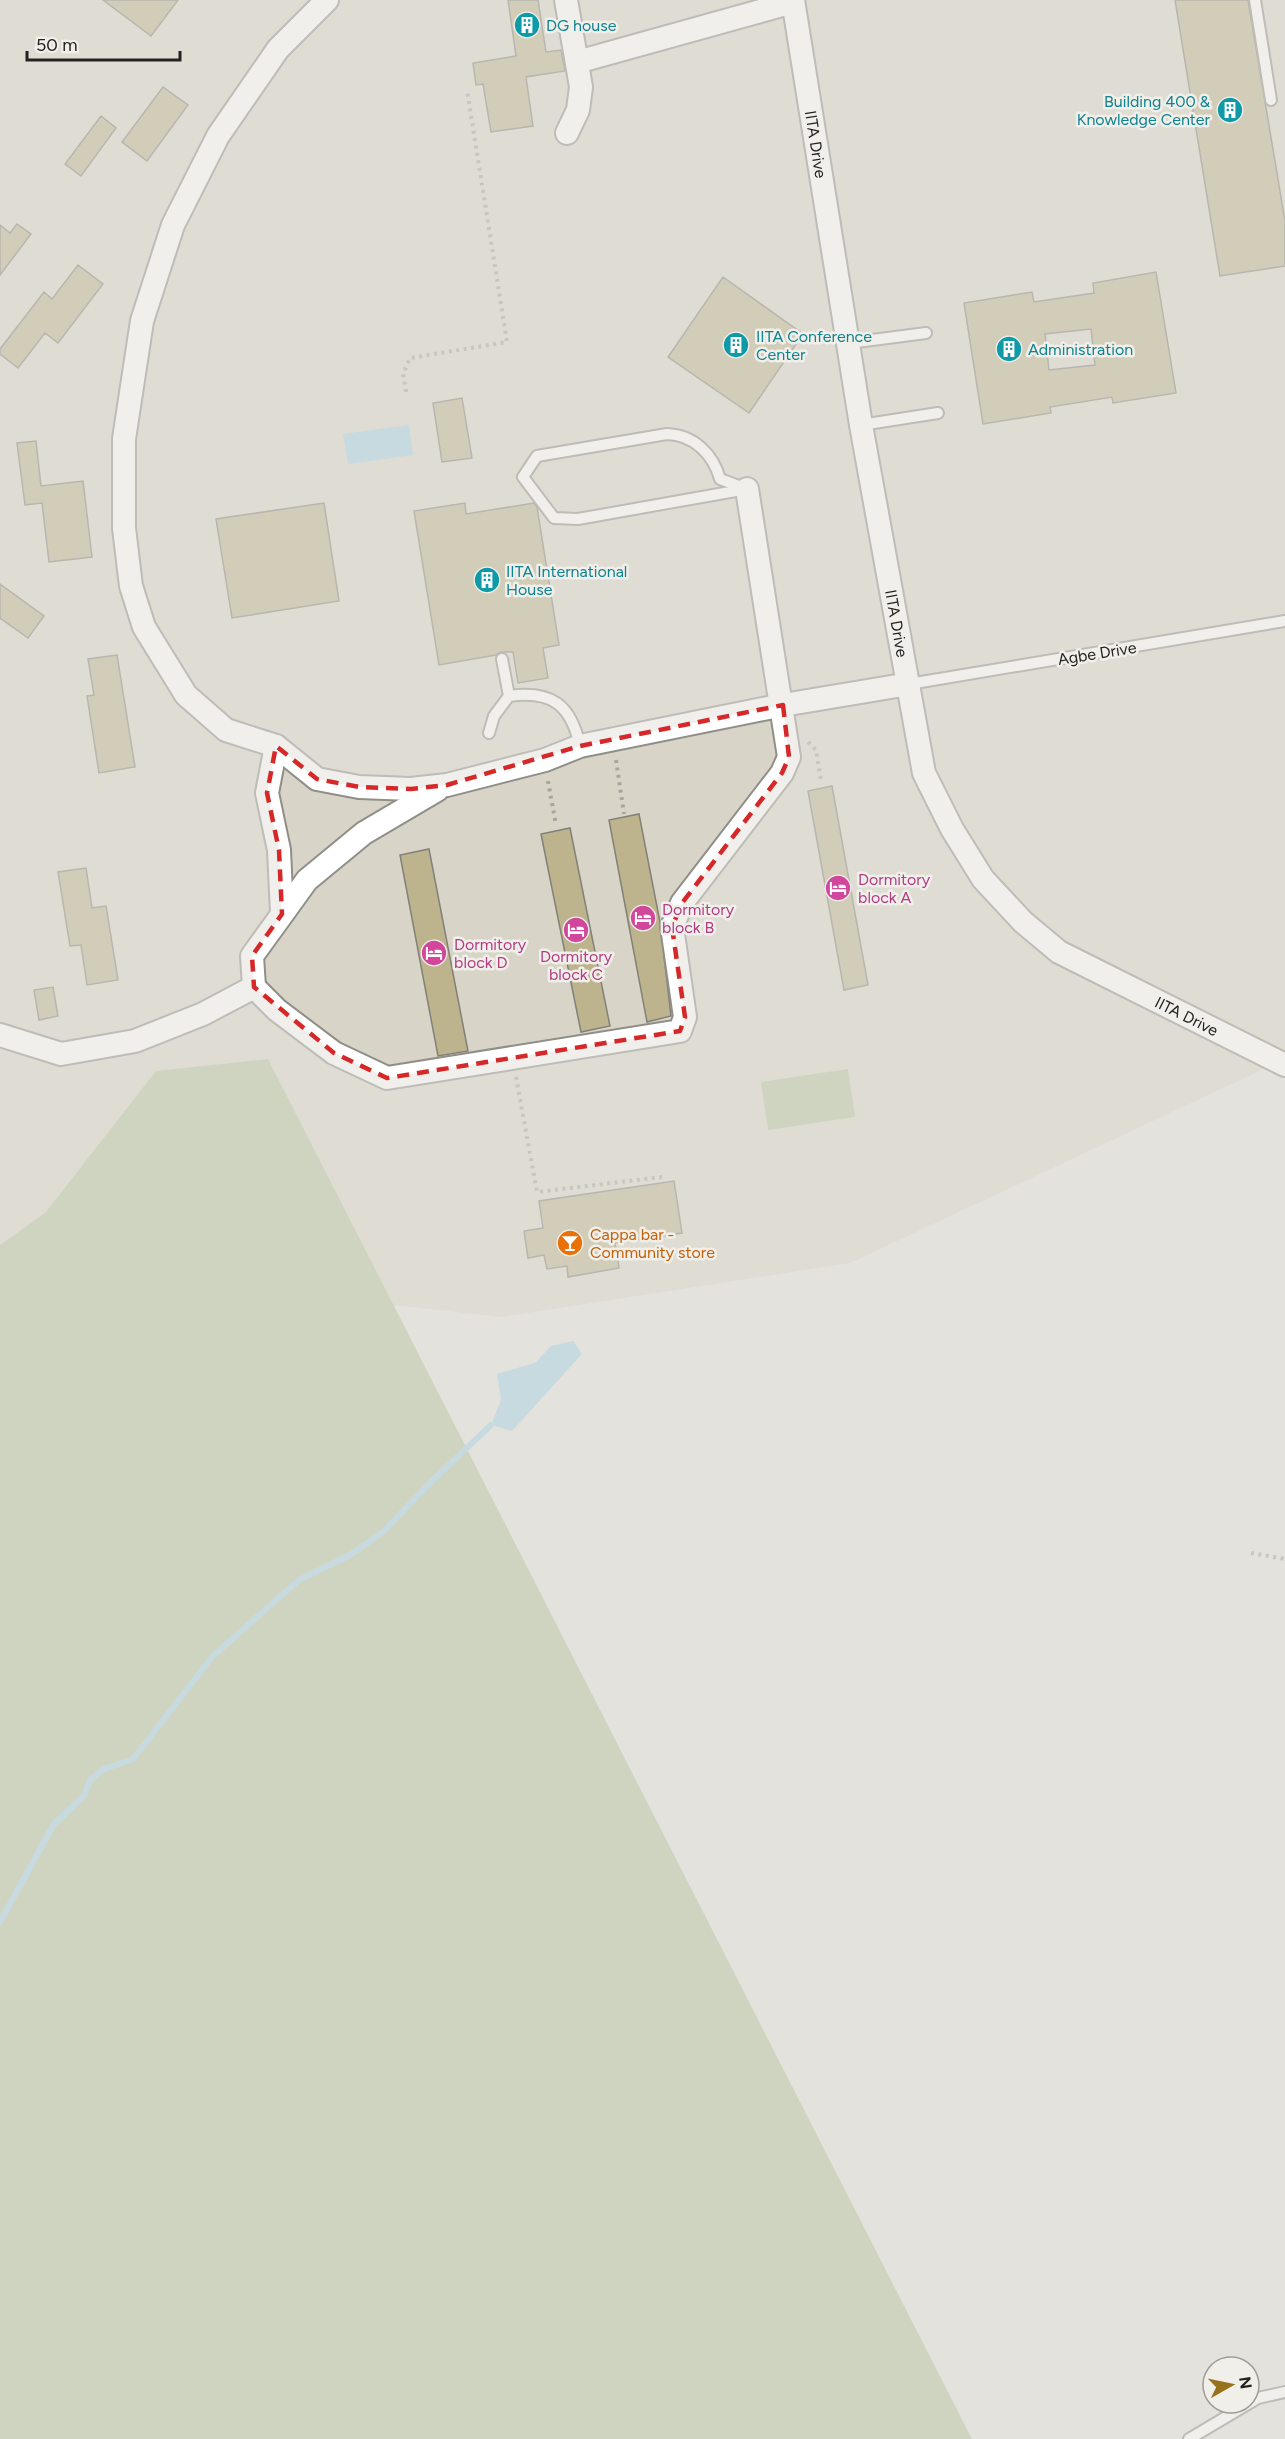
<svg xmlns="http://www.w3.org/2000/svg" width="1285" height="2439" viewBox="0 0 1285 2439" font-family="Figtree,sans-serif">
<rect width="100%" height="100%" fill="#e3e2dc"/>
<path fill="#d8d5c8" d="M0,0H1285V1059L850,1263L502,1317L0,1262Z"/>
<path fill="#b7c4a0" d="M268,1059L972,2439H0V1245L45,1213L156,1071Z
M848,1069L855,1117L768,1130L761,1082Z"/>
<path fill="#a4d0e3" d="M409,425L413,455L348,464L343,434Z
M573,1341L582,1354L512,1431L491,1425L501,1400L497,1374L535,1363L551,1346Z"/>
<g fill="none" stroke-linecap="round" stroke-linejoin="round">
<path stroke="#a4d0e3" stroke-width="6" d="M0,1922L54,1824L84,1796L90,1780L104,1769L133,1759L212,1657L299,1580L350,1555L383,1532L431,1482L491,1425"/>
</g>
<path fill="#bdb38d" stroke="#81807a" stroke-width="1.5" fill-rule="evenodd" d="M103,0H178L151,36Z
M508,0H538L546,52L561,50L565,71L526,77L533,126L491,132L483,84L476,85L473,63L516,56Z
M1175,0H1248L1285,221V266L1220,276Z
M163,87L188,105L147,161L122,142Z
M101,116L116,128L81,176L65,164Z
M17,224L31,234L0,275V225L10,233Z
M78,265L103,284L58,343L45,333L18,368L0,354V349L44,292L52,299Z
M1156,272L1176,393L1113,403L1112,397L1050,407L1051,413L983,424L964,303L1032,292L1034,302L1094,293L1093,283ZM1091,329L1095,365L1049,370L1045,334Z
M723,277L803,334L749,413L668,357Z
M462,398L472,458L442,462L433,403Z
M36,441L41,486L83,481L92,557L49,562L42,503L25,505L17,443Z
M324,503L339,601L232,618L216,519Z
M465,503L466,514L534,503L537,507L559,645L543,648L548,678L518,683L513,652H501L496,655L439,665L414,511Z
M0,584L44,616L28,638L0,618Z
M117,655L135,767L99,773L87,696L94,695L88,659Z
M832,786L868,985L844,990L808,791Z
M639,814L660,922L671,1016L647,1022L609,820Z
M570,828L610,1026L581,1032L541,834Z
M429,849L468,1051L438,1056L400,855Z
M86,868L92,908L106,906L118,980L87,985L81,945L70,946L58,872Z
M53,987L58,1016L39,1020L34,990Z
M674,1181L682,1233L615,1243L619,1268L568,1277L567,1266L547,1269L544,1255L528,1258L524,1231L543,1228L539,1201Z"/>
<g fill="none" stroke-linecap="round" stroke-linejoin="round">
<g stroke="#908e88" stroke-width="14">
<path id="service" d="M1255,0L1271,100
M849,343L926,333
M861,425L938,413
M667,434C694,435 713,454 720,479L747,489L578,519L554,518L523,477L537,456Z
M502,659L509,696C552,690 571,705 580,746
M909,684L1285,621
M489,733L494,716L509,696
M1189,2439L1258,2398L1285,2392"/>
</g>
<g stroke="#908e88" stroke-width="26">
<g id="minor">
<path d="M327,0L278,49L218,136L173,225L142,321L124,439V528L131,586L144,627L186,695L226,730L276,746L317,779L359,787L411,789L447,785L545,760L580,746L783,705L909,684"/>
<path d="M566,0L581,87L578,110L567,133"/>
<path id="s1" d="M793,0L861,425L924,773L952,829L983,879L1023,922L1059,952L1285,1065"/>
<path d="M577,62L793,2"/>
<path d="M276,746L267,793L279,850L282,914"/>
<path d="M254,987L277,1010L334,1053L387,1078L680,1031L685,1017L672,927L682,903L782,773L789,757L747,489"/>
<path d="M0,1035L61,1054L135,1041L203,1014L254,987L252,956L307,880L364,833L437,790"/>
</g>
</g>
<path stroke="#a6a5a0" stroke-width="4" stroke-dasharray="3 4.5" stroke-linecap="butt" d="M406,392L403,374L410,358L507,342L467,90
M808,742L816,750L821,781
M616,760L624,814
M548,781L556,825
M516,1077L537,1192L662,1177
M1251,1553L1285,1559"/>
<use href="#service" stroke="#fff" stroke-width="10"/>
<use href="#minor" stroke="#fff" stroke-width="22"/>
</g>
<path d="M0 0H1285V2439H0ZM783,705L789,757L782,773L682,903L672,927L685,1017L680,1031L387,1078L334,1053L254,987L252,956L282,914L279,850L267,793L276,746L317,779L359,787L411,789L447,785L580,746Z" fill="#e3e2dc" fill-opacity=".55" fill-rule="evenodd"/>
<path fill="none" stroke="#d62828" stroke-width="4.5" stroke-dasharray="12 8" stroke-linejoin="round" d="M783,705L789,757L782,773L682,903L672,927L685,1017L680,1031L387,1078L334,1053L254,987L252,956L282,914L279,850L267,793L276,746L317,779L359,787L411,789L447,785L580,746Z"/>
<defs>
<g id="building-disc" transform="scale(1.35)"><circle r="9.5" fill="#0f9aa8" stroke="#f1efe9"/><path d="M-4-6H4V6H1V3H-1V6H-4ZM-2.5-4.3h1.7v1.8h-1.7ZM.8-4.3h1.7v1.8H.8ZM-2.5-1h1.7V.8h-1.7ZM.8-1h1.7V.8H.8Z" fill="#fff"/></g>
<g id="hotel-disc" transform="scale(1.35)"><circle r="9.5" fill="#d1479c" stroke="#f1efe9"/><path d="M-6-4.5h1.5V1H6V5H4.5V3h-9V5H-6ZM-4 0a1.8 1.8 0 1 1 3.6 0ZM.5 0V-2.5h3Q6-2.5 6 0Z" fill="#fff"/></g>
<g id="bar-disc" transform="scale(1.35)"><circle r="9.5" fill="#e8710a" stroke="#f1efe9"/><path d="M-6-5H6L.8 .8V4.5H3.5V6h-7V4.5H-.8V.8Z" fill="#fff"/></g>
</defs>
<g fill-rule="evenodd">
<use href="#building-disc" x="527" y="25"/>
<use href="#building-disc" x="1230" y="110"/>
<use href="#building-disc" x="736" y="345"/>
<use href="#building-disc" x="1009" y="349"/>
<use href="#building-disc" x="487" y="580"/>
<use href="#hotel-disc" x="838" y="888"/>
<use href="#hotel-disc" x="643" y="918"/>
<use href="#hotel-disc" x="576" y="930"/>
<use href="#hotel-disc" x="434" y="953"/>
<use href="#bar-disc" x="570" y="1243"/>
</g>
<g text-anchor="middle" stroke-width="5" stroke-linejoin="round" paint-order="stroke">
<g font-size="16" fill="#0d838f" stroke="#f1efe9" text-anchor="start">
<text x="546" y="31">DG house</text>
<text x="1210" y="107" text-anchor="end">Building 400 &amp;<tspan x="1210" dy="18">Knowledge Center</tspan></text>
<text x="756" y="342">IITA Conference<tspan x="756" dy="18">Center</tspan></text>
<text x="1028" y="355">Administration</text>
<text x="506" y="577">IITA International<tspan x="506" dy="18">House</tspan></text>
</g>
<g font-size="16" fill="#232220" stroke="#f1efe9">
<text dy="6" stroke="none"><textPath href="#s1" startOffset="146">IITA Drive</textPath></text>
<text dy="6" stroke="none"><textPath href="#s1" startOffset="632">IITA Drive</textPath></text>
<text transform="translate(1097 653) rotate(-9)" y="6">Agbe Drive</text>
<text dy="6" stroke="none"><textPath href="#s1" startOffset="1154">IITA Drive</textPath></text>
</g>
<g font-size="16" fill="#b23c85" stroke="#f1efe9" text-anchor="start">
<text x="858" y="885">Dormitory<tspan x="858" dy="18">block A</tspan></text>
<text x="662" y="915">Dormitory<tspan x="662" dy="18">block B</tspan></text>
<text x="454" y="950">Dormitory<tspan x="454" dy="18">block D</tspan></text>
<text x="576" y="962" text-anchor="middle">Dormitory<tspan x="576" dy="18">block C</tspan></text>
</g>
<g font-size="16" fill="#c56008" stroke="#f1efe9" text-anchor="start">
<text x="590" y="1240">Cappa bar -<tspan x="590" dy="18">Community store</tspan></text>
</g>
</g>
<g transform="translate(1231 2385) rotate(81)"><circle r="28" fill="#f1efe9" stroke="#9f9d99" stroke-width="1.5"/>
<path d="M0-4.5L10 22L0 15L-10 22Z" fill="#97721c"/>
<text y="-9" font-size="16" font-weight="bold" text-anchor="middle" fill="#232220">N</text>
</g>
<path d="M27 51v9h153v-9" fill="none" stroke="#232220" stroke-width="3"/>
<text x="36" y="51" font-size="18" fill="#232220" stroke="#f1efe9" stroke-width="4.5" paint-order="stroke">50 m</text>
</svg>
